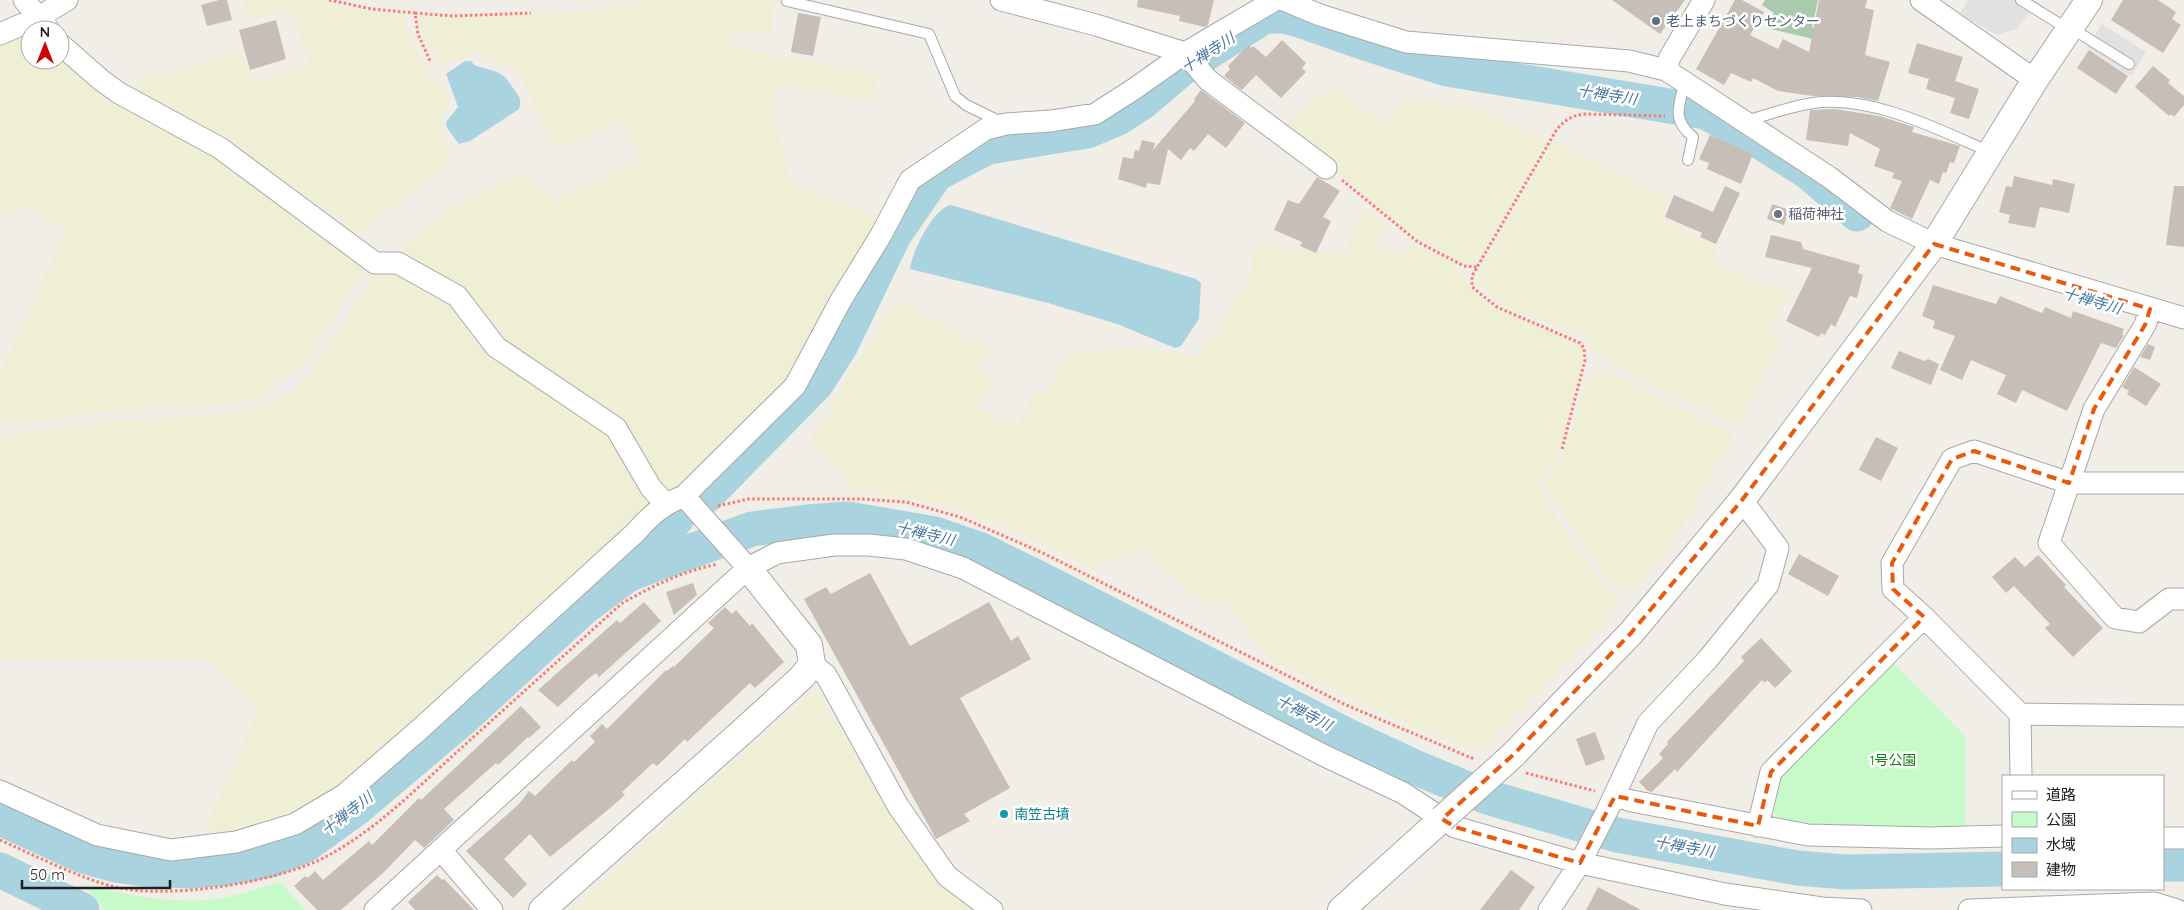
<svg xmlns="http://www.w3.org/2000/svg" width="2184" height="910" viewBox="0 0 2184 910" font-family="Quicksand,'Noto Sans JP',sans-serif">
<rect width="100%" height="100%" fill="#f1eee8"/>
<path fill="#eeefd4" d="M242,0H322L351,9L405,14L406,31L417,52L451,102L443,113L441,125L448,142V166L355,236L340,219L261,164L135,92L144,77L242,52L254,85L310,63L291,10L248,21Z
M643,0H781L780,4L773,3L771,34L729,30V46L879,74L872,102L775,85L773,105L789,181L879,219L790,379L683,485L669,492L661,489L644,465L513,350L490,319L458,286L397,255L407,241L464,201L522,173L557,199L640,160L623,122L555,149L518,71L477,53L440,66L420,27L419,17L453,18L593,11Z
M30,32V60H60V51L209,147L366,265L314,351L296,371L259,397L231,404L102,412L0,426V374L66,229L22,205L14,219L0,213V45Z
M1335,87L1384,124L1399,101L1469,104L1544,139L1547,145L1477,263L1468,264L1408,233L1343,177L1279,129L1307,105Z
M1555,141L1670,198L1661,220L1717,248L1712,261L1754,282L1790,290L1768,332L1782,340L1739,425L1659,388L1590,351L1592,340L1505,306L1490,294L1476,278Z
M1364,206L1388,225L1377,237L1376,249L1403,256L1409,242L1454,263L1465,281L1477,296L1490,305L1579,344L1582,348V362L1559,455L1538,483L1570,541L1605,586L1620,595L1604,626L1479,751L1435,735L1272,662L1222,600L1211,609L1173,577L1144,548L1122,559L1100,561L1095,571L1033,538L939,503L854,491L811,437L829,414L849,373L897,300L991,350L978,369L994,379L976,409L1018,425L1034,391L1047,392L1069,352L1140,348L1197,357L1229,312L1249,278L1257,243L1343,255Z
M393,270L452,304L484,346L490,358L609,429L654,504L353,780L287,817L199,843L259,708L204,660H0V436L108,421L205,416L261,407L286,394L303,381L323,355L376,272Z
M1603,369L1734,434L1677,537L1632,593L1609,581L1543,483L1562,461L1586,380H1593Z
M818,691L884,805L924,866L974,910H571L804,699Z"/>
<path fill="#a9caad" d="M1765,0H1818L1812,27L1824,33L1822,41L1766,28L1774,13L1762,5Z"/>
<path fill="#c6fac9" d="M1893,662L1965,736V829L1814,825L1780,820L1771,808L1776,786L1784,771Z
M280,882L305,910H105L82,884C129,895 176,906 224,898C243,894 262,887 280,882Z"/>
<path fill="#e1e1e1" d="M1968,0H2031L2038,4L2016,29L1996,35L1960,13Z
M2102,24L2146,52L2131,76L2087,47Z"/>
<path fill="#a9d3de" d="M465,61H471L474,65C493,72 502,69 513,88C519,97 522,98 519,109L470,141L459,144L447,128L446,122L458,107L446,74Z
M951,205L1196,279L1201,283L1199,319L1181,346L1175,348L1117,324L1048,303L910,269C912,252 933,208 951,205Z"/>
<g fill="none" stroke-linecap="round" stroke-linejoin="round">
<path stroke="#a9d3de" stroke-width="35" d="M706,496L816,384L841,345L894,235L936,174L988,147L1087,131L1118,118L1144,101L1180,70L1265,16H1284L1302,21L1362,42L1447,69L1705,112L1751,136L1808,172L1857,214
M629,574L752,529L807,522L848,519L935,534L981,550L1038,578L1348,736L1419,769L1487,797L1617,835L1797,868L1846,872L2003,869
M0,818L83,856L115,865L144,869L189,871L227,868L270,860L304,846L358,807L462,719L582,609L629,574L677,518
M2163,864H2184
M0,870L82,910"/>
</g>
<path fill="#c6beb7" d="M219,0H227L232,20L207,26L201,5Z
M1138,0H1214L1208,25L1205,27L1179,21L1180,16L1137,7Z
M1612,0H1685L1660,34Z
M1735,0H1742L1764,12L1750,35L1778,49L1783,39L1809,52L1819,0H1867L1865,8L1874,10L1865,55L1890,62L1878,101L1858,97L1813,96L1778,91L1753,78L1751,82L1731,73L1724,85L1696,69Z
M2123,0H2158L2176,12L2172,19L2181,25L2163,53L2111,20Z
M798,13L821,17L813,56L791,52Z
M276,20L286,59L250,70L239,30Z
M1282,40L1306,63L1302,68L1306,72L1281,98L1256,75L1242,90L1224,76L1230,69L1228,66L1248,45L1252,48L1253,46L1266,57Z
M1917,43L1963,57L1955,81L1979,89L1969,119L1950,113L1955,98L1926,89L1929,79L1908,73Z
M2089,50L2128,76L2116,94L2077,68Z
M2153,66L2170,80L2168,83L2184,96V105L2174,117L2171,114L2169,116L2135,87Z
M1201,90L1245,123L1226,148L1208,134L1194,151L1190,148L1181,160L1168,149L1160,185L1147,183L1146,188L1118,179L1123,157L1133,159L1135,150L1139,151L1142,140L1155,143L1153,150L1195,101L1194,99Z
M1835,109L1879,116L1914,127L1912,132L1960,146L1954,163L1950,162L1946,173L1943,172L1939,184L1930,180L1912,219L1890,208L1902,181L1892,178L1894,173L1874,166L1880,149L1850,133L1848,146L1806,140L1810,110Z
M1710,135L1753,154L1741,184L1707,169L1709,163L1699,159Z
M2014,176L2052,185L2053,179L2075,184L2069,213L2040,207L2035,228L2008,223L2010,215L1999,212L2006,186L2012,187Z
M1317,177L1340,191L1323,217L1331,221L1316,253L1300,246L1302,242L1274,230L1288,200L1299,204Z
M1725,186L1740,193L1716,244L1700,237L1702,233L1665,217L1674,195L1713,212Z
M2174,186H2184V247L2166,245Z
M1772,204L1789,210L1784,225L1767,219Z
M1771,235L1801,242L1803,249L1860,265L1858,273L1863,275L1857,298L1850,296L1835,327L1831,324L1825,335L1821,333L1819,337L1786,321L1812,268L1765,257Z
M1933,285L1996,304L2000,296L2042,313L2045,307L2071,318L2073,311L2124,329L2122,335H2124L2116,348L2101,343L2067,411L2022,390L2016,403L1997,394L2006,375L1971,360L1962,380L1940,370L1955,336L1933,328L1935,321L1922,316Z
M2148,344L2155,347L2150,360L2140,357Z
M1899,351L1924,361L1928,359L1939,364L1931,385L1891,368Z
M2134,367L2161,384L2146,406L2127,394L2129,391L2122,387Z
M1876,437L1898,448L1881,481L1859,470Z
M1799,554L1839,576L1828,596L1788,574Z
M2038,555L2066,585L2064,587L2103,628L2073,657L2045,628L2050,624L2014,586L2006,593L1992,577L2015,557L2025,567Z
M870,573L910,646L989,602L1011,641L1018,636L1031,659L960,698L1010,788L964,814L970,821L936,839L804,599L826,587L831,594Z
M693,583L697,595L674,615L666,592Z
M644,602L661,621L599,677L596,673L588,679L558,707L538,690L617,620L620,623Z
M725,607L732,614L736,610L750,626L752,623L784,662L755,688L750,683L687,742L685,739L657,766L653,763L622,792L625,795L609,809L550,857L530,834L504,859L527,884L513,898L466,851L519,804L529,791L535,796L572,760L574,762L595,742L590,736L602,724L607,729L666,670L667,671L673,666L674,667L714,628L708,623Z
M1761,638L1792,671L1775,688L1767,680L1765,683L1762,680L1677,772L1675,769L1652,792L1648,791L1639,782L1663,758L1659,754L1668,744L1667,742L1744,661L1741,657Z
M521,706L541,727L529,738L528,737L498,765L496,763L444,809L454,820L424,848L415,840L384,872L341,910H317L294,886L305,876L308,878L315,871L323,880L369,841L372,845L419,798L421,800Z
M1595,732L1605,759L1586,766L1576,739Z
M1511,870L1535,887L1519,910H1480Z
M437,875L442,880L444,879L474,910H415L408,902Z
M1598,887L1641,910H1586Z"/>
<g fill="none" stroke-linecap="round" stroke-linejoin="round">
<g stroke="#a8a8a8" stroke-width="12">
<path id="service" d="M2021,0L2068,29
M787,1L929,34L955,96L966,105L1003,123
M2071,28L2129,64
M1685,82C1679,106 1671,119 1693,137L1688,160
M1746,121C1768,115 1791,106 1813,103C1871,95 1938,129 1990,152"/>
</g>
<g stroke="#a8a8a8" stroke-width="23">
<path id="minor" d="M24,0L49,30
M1001,0L1096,25L1185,53L1208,80L1326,168
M1284,0L1320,15L1406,42L1629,61L1666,70L1829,177L1887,221L1934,244L2184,318
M1921,0L2035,80
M0,34L39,17L67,0
M60,44L101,80L119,93L220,148L375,263H398L457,296L496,347L616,428L651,488L665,503
M1666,70L1670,57L1704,0
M2150,309L2145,325L2094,409L2049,543L2115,618L2139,622L2169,599H2184
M684,496L748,568
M812,664L826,675L898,806L947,876L992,910
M2020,714L2184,716
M2021,776L2020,714L1924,617L1893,589L1892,563L1952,459L1974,451L2069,483H2184
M0,791L97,835L171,850L236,842L295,824L344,795L420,729L635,533C650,516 663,504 684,496L795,386L841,300L881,235L910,180L986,129L1006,124L1051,121L1095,114L1134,89L1185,53L1275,0
M1615,796L1632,801L1808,835L1930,838L2003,836
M1758,826L1771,772L1924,617
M2163,838H2184
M441,850L492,910
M375,910L748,568L777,553L834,545H869L906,549L963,568L1323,755L1403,793L1455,827L1580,863L1725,894L1822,908L1861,910
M1549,910L1580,863L1607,811L1648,723L1708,659L1768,585L1778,548L1742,500
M1969,910L2154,903L2177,910"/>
</g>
<g stroke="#a8a8a8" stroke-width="28">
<path id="tertiary" d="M1513,755L1631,633L1742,500L1934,244L2035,80L2089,0
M542,910L743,731L802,677L812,664L809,645L748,568
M1341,910L1442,819"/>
</g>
<path stroke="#fa7c70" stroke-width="3" stroke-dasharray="2.5 2.5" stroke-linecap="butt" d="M329,0L372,9L415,13L418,34L430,61
M415,13L453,16L531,13
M1342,180L1418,242L1464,266L1477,267
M1562,449L1585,360L1584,348L1580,343L1497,307L1472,287V276L1557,129C1566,119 1573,115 1586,114L1665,116
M718,506L748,499H862L906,502L960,517L1043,553L1346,705L1474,759
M1526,773L1595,791
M0,840C34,855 79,878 115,887C170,900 281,882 329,855C378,828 417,788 458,751C512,702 567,653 621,604C652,586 683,571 718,564"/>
<use href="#service" stroke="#fff" stroke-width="10"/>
<use href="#minor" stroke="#fff" stroke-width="21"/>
<use href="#tertiary" stroke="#fff" stroke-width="26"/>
<g stroke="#a8a8a8" stroke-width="28" stroke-linecap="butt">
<path id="tertiary-bridge" d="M1442,819L1513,755"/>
</g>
<use href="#tertiary-bridge" stroke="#fff" stroke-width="26"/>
</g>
<path fill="none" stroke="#e8590c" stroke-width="4" stroke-dasharray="10 6" stroke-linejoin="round" d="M1934,244L2150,309L2145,325L2094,409L2069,483L1974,451L1952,459L1892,563L1893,589L1924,617L1771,772L1758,826L1615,796L1580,863L1455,827L1442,819L1513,755L1631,633L1742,500Z"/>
<circle fill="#5c6f8a" stroke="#fff" stroke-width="2" cx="1656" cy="21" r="5"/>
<circle fill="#6b7280" stroke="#fff" stroke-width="2" cx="1778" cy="214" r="5"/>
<circle fill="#0f9aa8" stroke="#fff" stroke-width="2" cx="1004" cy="814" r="5"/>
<g text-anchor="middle" stroke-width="5" stroke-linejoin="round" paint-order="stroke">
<g font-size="14" fill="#4e5e75" stroke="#fff" text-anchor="start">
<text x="1666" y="26">老上まちづくりセンター</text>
</g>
<g font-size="14" fill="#5b616d" stroke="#fff" text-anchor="start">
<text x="1788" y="219">稲荷神社</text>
</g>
<g font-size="14" fill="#0c8214" stroke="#fff">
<text x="1893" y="765">1号公園</text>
</g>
<g font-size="14" fill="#0d838f" stroke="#fff" text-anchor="start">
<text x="1014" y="819">南笠古墳</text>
</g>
<g font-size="15" font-style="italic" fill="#4676a2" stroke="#fff">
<text transform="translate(1208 53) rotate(-33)" y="5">十禅寺川</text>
<text transform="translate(1607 95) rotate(9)" y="5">十禅寺川</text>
<text transform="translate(2092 301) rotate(16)" y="5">十禅寺川</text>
<text transform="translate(925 534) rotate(13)" y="5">十禅寺川</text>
<text transform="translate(1304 713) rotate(27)" y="5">十禅寺川</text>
<text transform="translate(347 814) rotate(-38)" y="5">十禅寺川</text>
<text transform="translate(1684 847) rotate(10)" y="5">十禅寺川</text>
</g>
</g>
<rect x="2002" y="775" width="162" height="115" fill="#ffffff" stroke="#a6a6a6"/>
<rect x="2012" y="791" width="25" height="8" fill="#ffffff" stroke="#a6a6a6"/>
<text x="2046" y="800" font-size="15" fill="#212121">道路</text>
<rect x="2012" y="812" width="25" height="15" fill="#c6fac9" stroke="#a6a6a6"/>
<text x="2046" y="825" font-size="15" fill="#212121">公園</text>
<rect x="2012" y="838" width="25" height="15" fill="#a9d3de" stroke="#a6a6a6"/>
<text x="2046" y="850" font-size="15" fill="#212121">水域</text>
<rect x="2012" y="862" width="25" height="15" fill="#c6beb7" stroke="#a6a6a6"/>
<text x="2046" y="875" font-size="15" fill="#212121">建物</text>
<g transform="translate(45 45)"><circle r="24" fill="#ffffff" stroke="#a6a6a6"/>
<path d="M0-4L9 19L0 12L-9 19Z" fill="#d10104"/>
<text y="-8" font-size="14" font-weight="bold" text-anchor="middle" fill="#212121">N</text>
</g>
<path d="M22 880v8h148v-8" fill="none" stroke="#212121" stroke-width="2.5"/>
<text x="30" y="880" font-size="15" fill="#212121" stroke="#ffffff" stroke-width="4" paint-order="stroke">50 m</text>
</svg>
